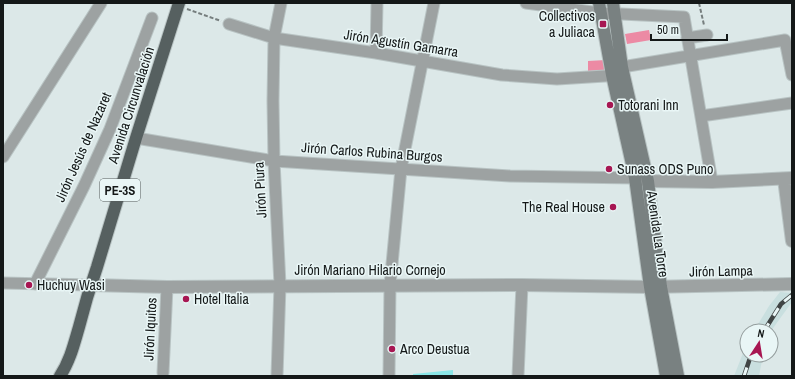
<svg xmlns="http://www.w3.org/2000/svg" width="795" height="379" viewBox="0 0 795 379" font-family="'Archivo Narrow',sans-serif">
<rect width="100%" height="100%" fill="#dce8e8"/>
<path fill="#c9dfdf" d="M780,292L792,293V302L771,331H754L769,306Z
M747,343V355H763L759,376H734Z"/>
<path fill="#8ae6e7" d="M453,370V376H413V374Z"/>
<path fill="#ec8aa4" d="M649,30L651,40L627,44L625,34Z
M606,60L607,70L588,71V61Z"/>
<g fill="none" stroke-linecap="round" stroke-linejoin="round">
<g stroke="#b8c3c3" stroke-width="13">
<path id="minor" d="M526,3L600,13L684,17L712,182
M229,24L274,38L376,53L502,75L557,79L621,75
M687,38L707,35
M376,53L377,3
M622,67L785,40L792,75
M701,116L792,103
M136,138L274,161L510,176L635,178
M3,157L101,3
M3,283L91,285
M35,284L84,186L110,129L152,18
M163,373L167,287
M277,376L280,285L274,161L273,101L274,38L281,3
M389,376L390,285L401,169L434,3
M518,376L522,285"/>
</g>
<g stroke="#b8c3c3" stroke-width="14">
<path id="tertiary" d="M638,178L648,181L712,182L792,178
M784,179L792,241
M91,285L167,287L522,285L650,287L792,284"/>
</g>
<g stroke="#b8c3c3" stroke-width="14">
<path id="secondary" d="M599,3L612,75L635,178L650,287L666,376
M613,3L622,67L648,181L661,287L678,376"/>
</g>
<g stroke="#b8c3c3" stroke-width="14">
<path id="trunk" d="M60,376C70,361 74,344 79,327C84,307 90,287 97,267L136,138L179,3"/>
</g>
<path stroke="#767e7e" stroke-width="2" stroke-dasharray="4 2" stroke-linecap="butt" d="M699,3L704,25
M187,9L221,21"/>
<use href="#minor" stroke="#9da2a2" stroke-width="11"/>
<use href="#tertiary" stroke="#9da2a2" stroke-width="12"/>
<use href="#secondary" stroke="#798181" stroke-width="12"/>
<use href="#trunk" stroke="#566060" stroke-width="12"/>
<g stroke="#404545" stroke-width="4.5">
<path id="rail" d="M764,331L781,304L792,295
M744,376L751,355"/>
</g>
<use href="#rail" stroke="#e9f6f6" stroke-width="3" stroke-dasharray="9" stroke-linecap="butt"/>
</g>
<g fill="#a71652" stroke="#e9f6f6" stroke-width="1.5">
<rect x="599" y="20" width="8" height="8" rx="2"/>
<circle cx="610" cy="105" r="4"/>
<circle cx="609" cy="169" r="4"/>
<circle cx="613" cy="207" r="4"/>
<circle cx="29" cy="285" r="4"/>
<circle cx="186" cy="299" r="4"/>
<circle cx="392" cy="349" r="4"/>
</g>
<g text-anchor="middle" stroke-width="3" stroke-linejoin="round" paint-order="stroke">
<rect fill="#e9f6f6" stroke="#545b5b" stroke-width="1" x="100" y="179" width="40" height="22" rx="3"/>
<g font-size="13" font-weight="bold" fill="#141818">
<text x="120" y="195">PE-3S</text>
</g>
<g font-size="14" fill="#141818" stroke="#e9f6f6" text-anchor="start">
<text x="595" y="21" text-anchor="end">Collectivos<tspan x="595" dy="16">a Juliaca</tspan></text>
<text x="618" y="110">Totorani Inn</text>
<text x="617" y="174">Sunass ODS Puno</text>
<text x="605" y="212" text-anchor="end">The Real House</text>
<text x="37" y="290">Huchuy Wasi</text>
<text x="194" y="304">Hotel Italia</text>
<text x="400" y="354">Arco Deustua</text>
</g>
<g font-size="14" fill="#141818" stroke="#e9f6f6">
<text transform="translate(401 43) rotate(9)" y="5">Jirón Agustín Gamarra</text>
<text transform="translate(131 105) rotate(-72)" y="5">Avenida Circunvalación</text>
<text transform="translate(83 147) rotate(-66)" y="5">Jirón Jesús de Nazaret</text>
<text transform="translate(372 152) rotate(4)" y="5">Jirón Carlos Rubina Burgos</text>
<text transform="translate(260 190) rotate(-93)" y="5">Jirón Piura</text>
<text transform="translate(658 234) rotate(82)" y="5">Avenida La Torre</text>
<text x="370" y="275">Jirón Mariano Hilario Cornejo</text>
<text transform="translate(721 271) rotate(-1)" y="5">Jirón Lampa</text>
<text transform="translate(150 329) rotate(-87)" y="5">Jirón Iquitos</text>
</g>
</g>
<rect width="795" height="379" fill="none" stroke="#141818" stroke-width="8"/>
<g transform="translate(759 343) rotate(12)"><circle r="19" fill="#e9f6f6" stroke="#949d9d"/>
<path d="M0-3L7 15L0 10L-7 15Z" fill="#a71652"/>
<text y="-6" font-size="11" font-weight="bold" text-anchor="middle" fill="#141818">N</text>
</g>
<path d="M651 34v6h76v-6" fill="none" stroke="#141818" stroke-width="2"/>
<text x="657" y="34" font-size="12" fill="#141818" stroke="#e9f6f6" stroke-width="3" paint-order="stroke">50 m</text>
</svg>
